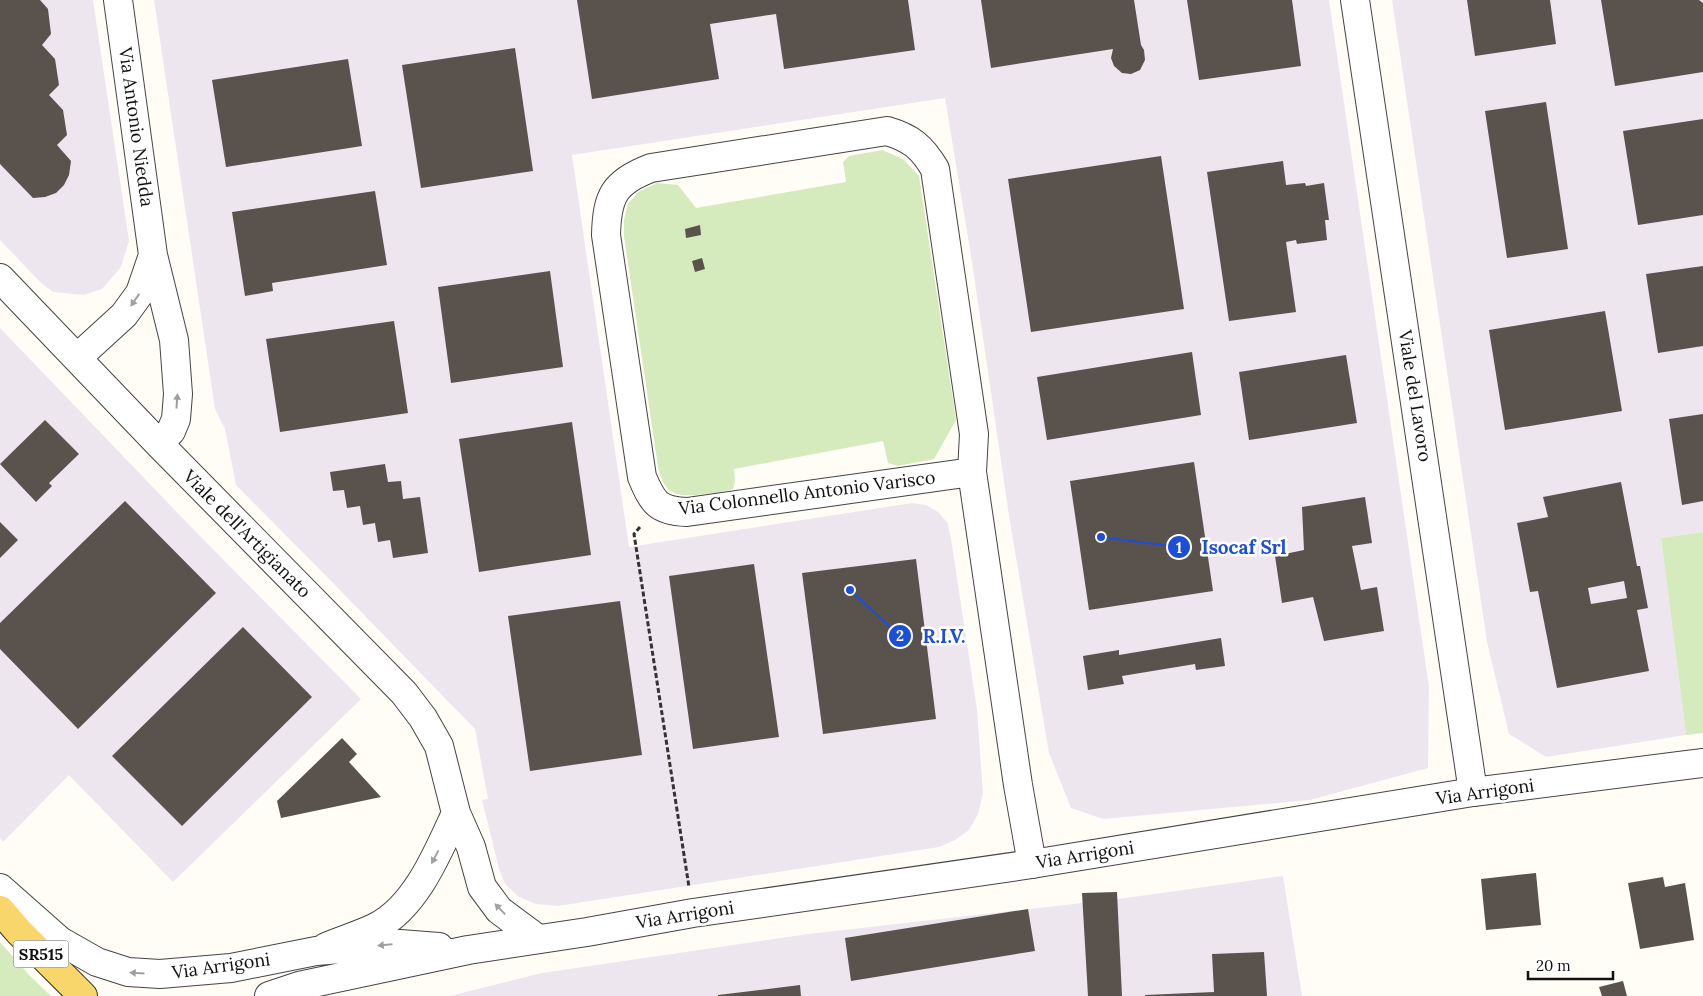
<svg xmlns="http://www.w3.org/2000/svg" width="1703" height="996" viewBox="0 0 1703 996" font-family="Lora,serif">
<rect width="100%" height="100%" fill="#fffdf5"/>
<path fill="#eee6ef" d="M0,0H93L129,241L121,267L102,289L84,295L53,292L41,283L0,240Z
M154,0H1329L1429,687L1428,768L1310,800L1103,819L1071,808L1049,753L1009,516L972,262L945,98L572,155L629,547L912,503L926,505L938,512L947,522L951,538L977,710L983,793L978,814L969,830L955,840L939,847L558,906L536,904L519,897L505,884L499,869L482,800L488,799L475,729L335,585L236,485L225,429L215,409Z
M1392,0H1703V532L1661,538L1686,735L1546,757L1509,734L1487,642Z
M0,328L195,531L361,699L173,882L69,775L3,842L0,838Z
M1283,876L1302,996H450L542,973L808,934L1126,898Z"/>
<path fill="#d5ebbd" d="M882,150L903,159L919,176L956,420L934,459L898,466L888,463L883,441L734,469L735,481L733,489C724,492 715,493 705,494C678,497 665,497 658,467L624,236V220L628,204L638,192L657,183L678,185L696,208L846,182L843,162L849,156Z
M1703,532V733L1686,735L1661,538Z
M0,942L30,976L51,996H0Z"/>
<path fill="#5a524d" fill-rule="evenodd" d="M0,0H40L48,9L51,34L42,45L55,59L59,85L49,95L63,110L67,135L57,145L71,161L69,175L64,185L56,193L45,197L33,198L0,164Z
M577,0H908L915,50L784,69L776,14L710,24L719,79L592,99Z
M981,0H1134L1141,45L1144,50L1145,60L1140,70L1131,74L1122,73L1114,66L1111,58L1113,49L991,68Z
M1187,0H1292L1301,66L1199,80Z
M1467,0H1550L1556,44L1475,56Z
M1601,0H1699L1703,3V72L1615,86Z
M515,48L533,171L421,188L402,65Z
M348,59L362,146L226,167L212,80Z
M1546,102L1568,249L1507,258L1485,111Z
M1703,119V215L1638,225L1623,131Z
M1161,156L1184,309L1031,332L1008,179Z
M1283,161L1286,185L1305,183L1306,186L1324,183L1329,220H1325L1327,240L1297,244L1296,240L1286,242L1296,312L1229,321L1207,172Z
M375,191L387,265L272,283L273,291L245,296L232,212Z
M700,225L701,235L686,238L685,229Z
M702,258L705,269L695,272L692,261Z
M1703,266V346L1658,353L1646,274Z
M550,271L563,367L451,383L438,287Z
M1605,311L1622,411L1505,430L1489,330Z
M394,321L408,413L280,432L266,339Z
M1192,352L1201,415L1047,440L1037,377Z
M1346,355L1357,423L1249,440L1239,372Z
M1703,414V501L1682,505L1669,419Z
M45,420L79,454L49,483L52,486L36,502L0,464Z
M572,422L591,555L479,572L459,439Z
M1194,462L1213,591L1089,610L1070,481Z
M385,464L388,482L401,481L403,499L420,497L428,553L393,558L390,540L378,542L375,523L363,525L360,506L347,508L344,490L333,491L330,472Z
M1621,482L1637,566H1640L1648,608L1637,610L1649,671L1557,688L1538,591L1530,592L1517,523L1548,517L1543,497ZM1624,581L1627,598L1591,604L1588,588Z
M1365,497L1372,543L1352,546L1361,590L1377,587L1384,631L1324,641L1313,597L1282,603L1275,556L1304,550L1302,507Z
M125,501L216,593L78,729L0,649V623Z
M0,522L18,540L0,558Z
M916,559L936,719L823,734L802,573Z
M754,564L779,737L693,749L669,576Z
M620,601L642,755L530,771L508,616Z
M243,627L312,697L182,826L112,756Z
M1221,638L1225,666L1196,670L1195,664L1122,676L1124,684L1088,690L1083,656L1119,650V655Z
M342,738L357,754L349,762L381,797L281,818L277,801Z
M1536,873L1541,925L1486,930L1481,879Z
M1663,877L1665,887L1685,883L1694,940L1640,949L1628,883Z
M1117,892L1122,996H1088L1082,893Z
M1028,909L1035,951L851,981L845,938Z
M1264,952L1267,996H1145V995L1214,992L1212,954Z
M1623,981L1627,996H1602L1599,987Z
M800,985L801,996H718V995Z"/>
<g fill="none" stroke-linecap="round" stroke-linejoin="round">
<g stroke="#444" stroke-width="30">
<path id="minor" d="M118,0L153,255L174,340L178,394L176,419L171,431L159,444
M1355,0L1473,792
M0,278L159,444L404,693L423,718L439,746L456,813L471,847L482,887L499,910L538,939
M77,358L124,315L140,293L153,255
M972,472L687,512C658,511 653,503 642,477L606,235C607,196 614,182 651,168L887,131C911,138 922,147 935,169L974,434L972,472L1018,785L1032,864
M326,947C342,940 360,935 376,927C416,907 438,852 456,813"/>
</g>
<g stroke="#444" stroke-width="30">
<path id="tertiary" d="M0,888L60,941L97,962L128,972L160,974L231,968L316,951L400,944L439,947
M269,996L299,986L468,950L587,932L693,913L1032,864L1473,792L1703,763"/>
</g>
<g stroke="#222" stroke-width="30">
<path id="primary" d="M0,910L19,932L83,996"/>
</g>
<path stroke="#333" stroke-width="3" stroke-dasharray="5 2.5" stroke-linecap="butt" d="M640,527L634,534L689,887"/>
<use href="#minor" stroke="#fff" stroke-width="28"/>
<use href="#tertiary" stroke="#fff" stroke-width="28"/>
<use href="#primary" stroke="#f9d66b" stroke-width="28"/>
</g>
<defs><path id="oneway-solid" d="M-6-.8H1V-3.2L6.5 0L1 3.2V.8H-6Z" transform="scale(1.25)"/></defs>
<g fill="#a0a0a0">
<use href="#oneway-solid" transform="translate(135 300) rotate(125)"/>
<use href="#oneway-solid" transform="translate(177 401) rotate(-86)"/>
<use href="#oneway-solid" transform="translate(435 857) rotate(118)"/>
<use href="#oneway-solid" transform="translate(500 909) rotate(-134)"/>
<use href="#oneway-solid" transform="translate(385 945) rotate(175)"/>
<use href="#oneway-solid" transform="translate(137 973) rotate(-177)"/>
</g>
<g text-anchor="middle" stroke-width="5" stroke-linejoin="round" paint-order="stroke">
<rect fill="#fff" stroke="#585858" stroke-width="1" x="13.5" y="940.5" width="55" height="27" rx="4"/>
<g font-size="16" font-weight="bold" fill="#111">
<text x="41" y="960">SR515</text>
</g>
<g font-size="18" fill="#111" stroke="#fff">
<text transform="translate(136 127) rotate(82)" y="6">Via Antonio Niedda</text>
<text transform="translate(1415 396) rotate(81)" y="6">Viale del Lavoro</text>
<text transform="translate(807 493) rotate(-7)" y="6">Via Colonnello Antonio Varisco</text>
<text transform="translate(247 534) rotate(45)" y="6">Viale dell'Artigianato</text>
<text transform="translate(1485 792) rotate(-8)" y="6">Via Arrigoni</text>
<text transform="translate(1085 855) rotate(-9)" y="6">Via Arrigoni</text>
<text transform="translate(685 915) rotate(-9)" y="6">Via Arrigoni</text>
<text transform="translate(221 966) rotate(-8)" y="6">Via Arrigoni</text>
</g>
</g>
<path fill="none" stroke="#1d4ed8" stroke-width="2" d="M1101 537L1179 547M850 590L900 636"/>
<g fill="#1d4ed8" stroke="#fff" stroke-width="2">
<circle cx="1101" cy="537" r="5"/>
<circle cx="850" cy="590" r="5"/>
<circle cx="1179" cy="547" r="12"/>
<circle cx="900" cy="636" r="12"/>
</g>
<g font-size="15" text-anchor="middle" font-weight="bold" fill="#fff">
<text x="1179" y="553">1</text>
<text x="900" y="641">2</text>
</g>
<g font-size="19" text-anchor="middle" font-weight="bold" fill="#1d4ed8" stroke="#fff" stroke-width="5" stroke-linejoin="round" paint-order="stroke">
<text x="1244" y="554">Isocaf Srl</text>
<text x="944" y="643">R.I.V.</text>
</g>
<path d="M1528 971v8h85v-8" fill="none" stroke="#111111" stroke-width="2.5"/>
<text x="1536" y="971" font-size="15" fill="#111111" stroke="#ffffff" stroke-width="4" paint-order="stroke">20 m</text>
</svg>
